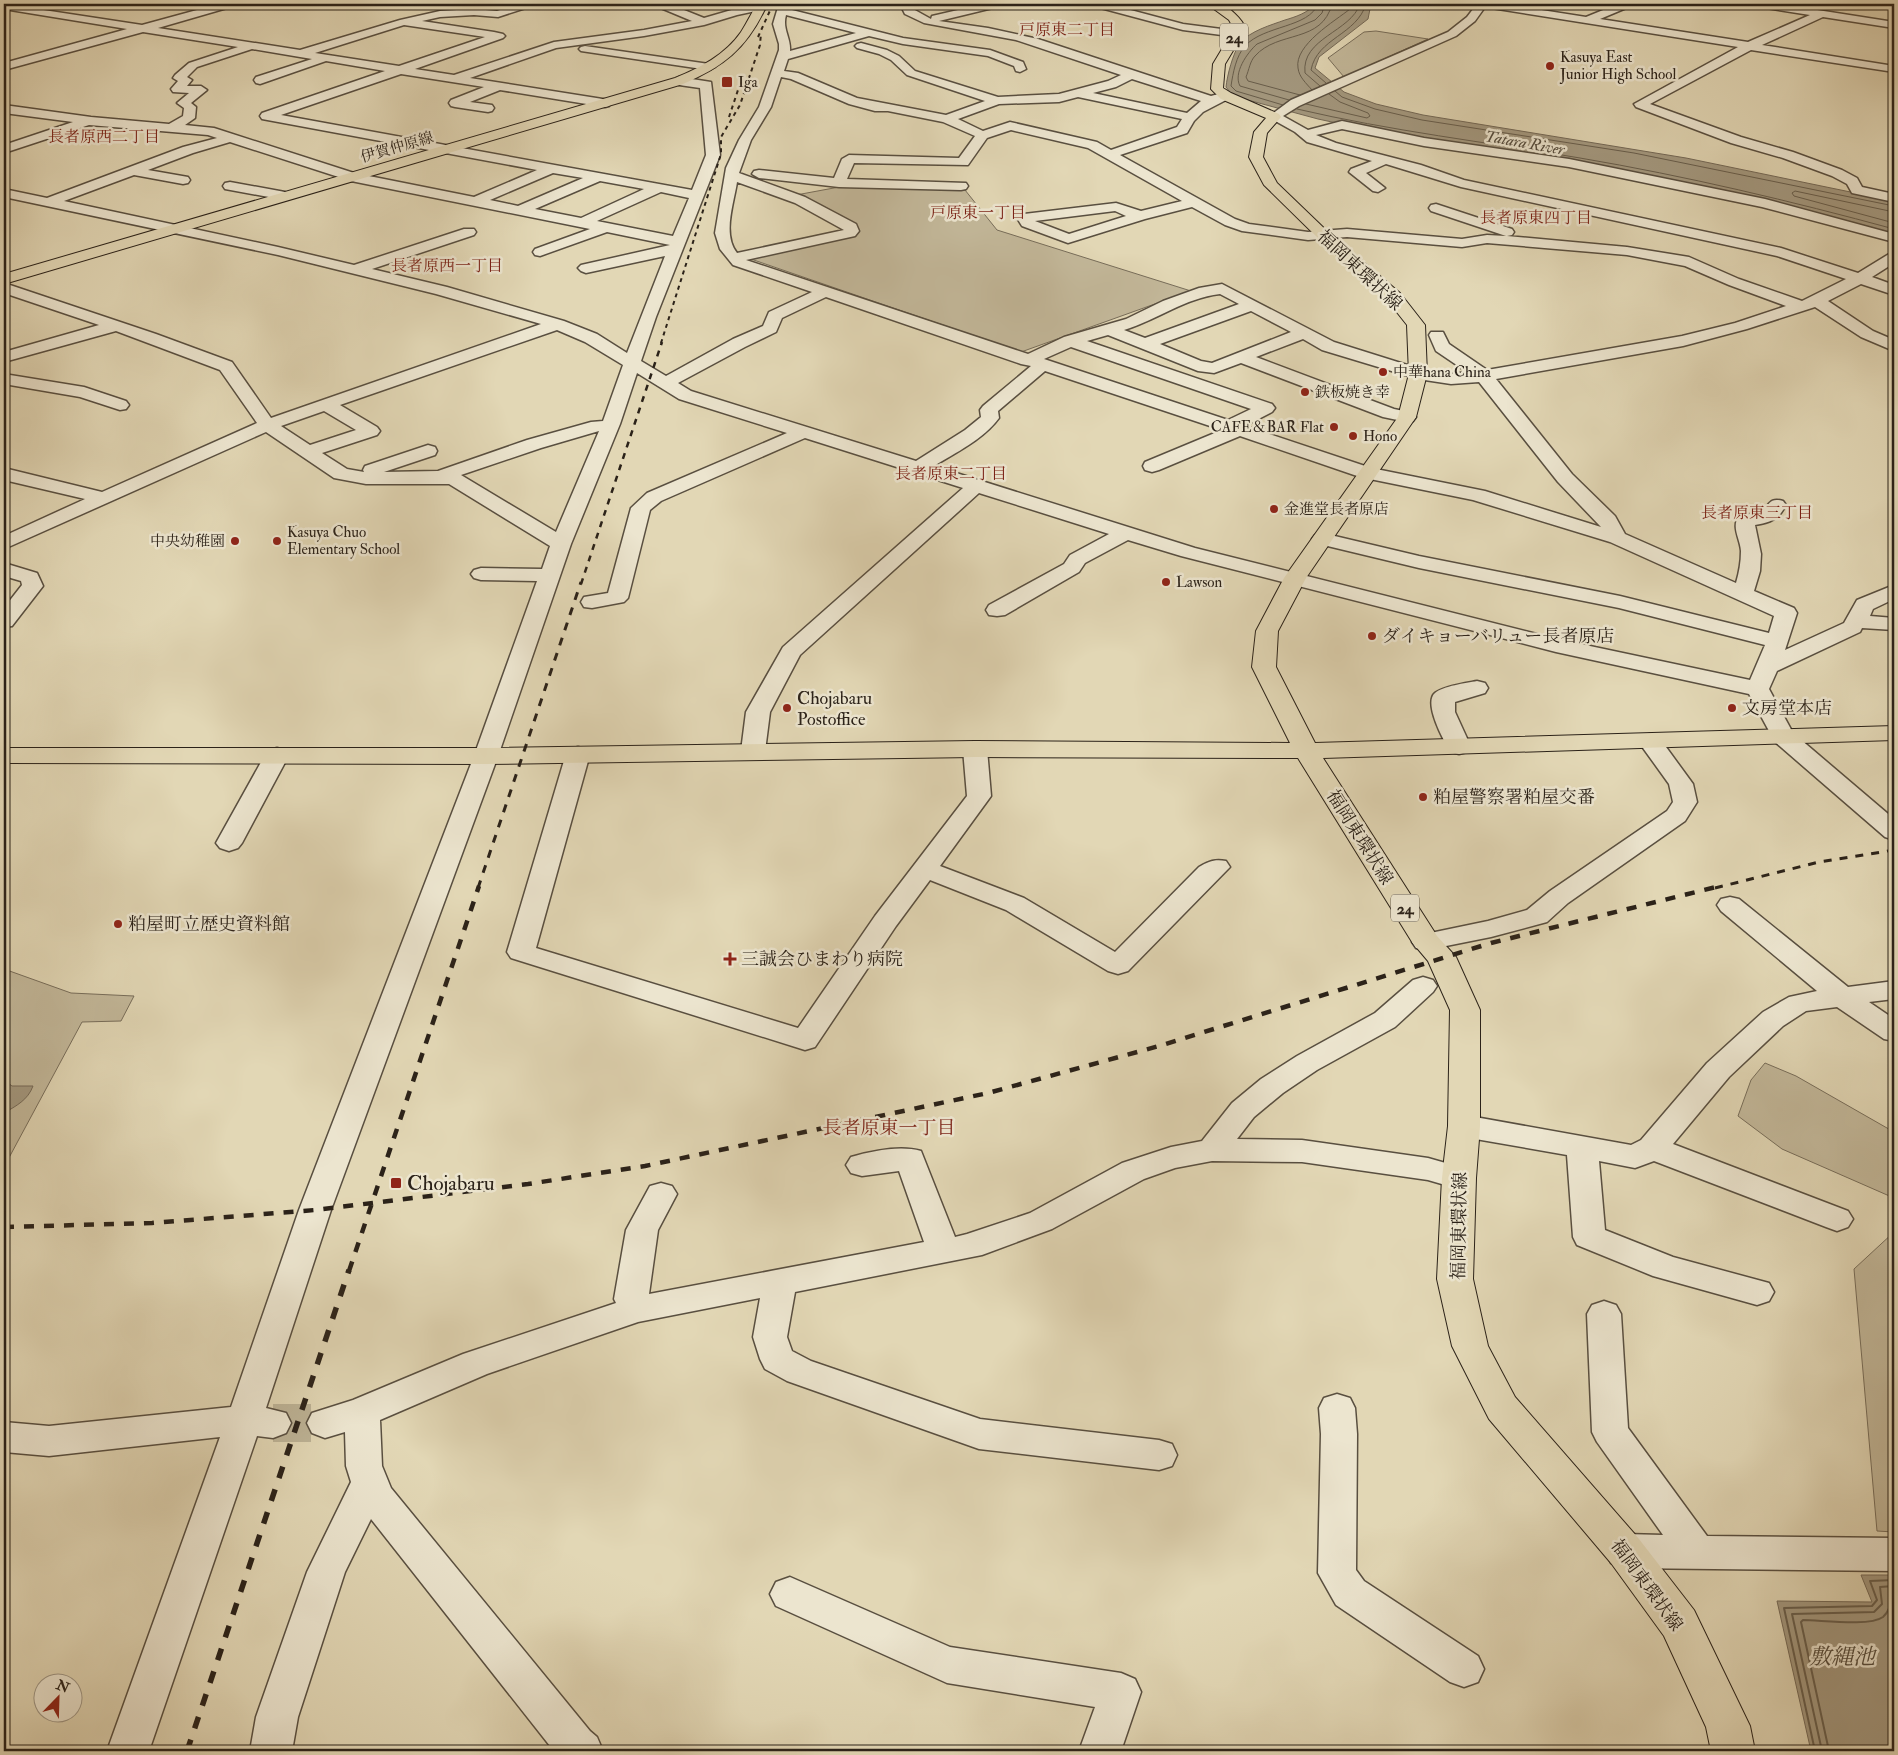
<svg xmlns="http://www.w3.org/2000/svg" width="1898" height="1755" viewBox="0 0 1898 1755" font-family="'IM FELL Double Pica','Noto Serif JP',serif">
<rect width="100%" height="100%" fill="#e2d7b5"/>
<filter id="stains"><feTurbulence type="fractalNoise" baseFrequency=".004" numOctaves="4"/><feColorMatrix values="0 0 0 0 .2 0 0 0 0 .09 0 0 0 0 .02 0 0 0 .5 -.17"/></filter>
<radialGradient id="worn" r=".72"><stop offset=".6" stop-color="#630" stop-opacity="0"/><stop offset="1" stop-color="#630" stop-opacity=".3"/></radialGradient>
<path fill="#c3b89a" stroke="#776d5a" d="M1376,31L1428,39L1344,77L1328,58L1364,32Z
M850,185L965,190L997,230L1191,291L1021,352L745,257L858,233L855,227L796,195Z
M4,969L71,993L134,996L121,1021L82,1022L4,1167Z
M1765,1063L1796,1076L1894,1132V1198L1782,1149L1738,1116L1751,1080Z
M1894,1232V1532L1877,1531L1854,1269Z"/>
<path fill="#a49980" stroke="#746957" d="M1315,4H1371L1368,19L1319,57L1315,68L1344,92L1376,104L1423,115L1686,158L1894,201V235L1750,196L1578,163L1397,136L1318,119L1233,96L1226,87C1227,76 1233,53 1240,43C1250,31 1271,25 1285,20C1295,17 1308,13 1315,4Z
M4,1080L12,1086H33C28,1100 16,1106 4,1113Z
M1861,1575H1894V1751H1811L1777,1601L1872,1602Z"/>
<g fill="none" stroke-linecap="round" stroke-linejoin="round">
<path stroke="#685e4c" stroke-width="1" d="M1326,83L1311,70C1317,38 1357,35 1366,4
M1320,86L1305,73C1301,38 1351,32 1360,4
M1312,90C1306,83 1299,77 1298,68C1294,45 1335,21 1350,9L1352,4
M1335,91L1342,97L1375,109L1422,120L1634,153L1894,206
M1300,95L1248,81L1246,77C1249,70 1250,61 1255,56C1278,30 1322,44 1332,4
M1289,100L1240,86C1233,73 1247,53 1257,44L1315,20L1322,13L1325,4
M1306,104L1367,118L1370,116L1368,113L1340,102L1329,94
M1283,105L1236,91L1231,86C1233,73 1236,56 1245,46C1264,25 1309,28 1318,4
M1297,109C1391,131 1486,142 1580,158C1686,176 1791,201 1894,229
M1894,212L1795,191L1792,193L1794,196L1894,223"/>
<path stroke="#685e4c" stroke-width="2" d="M1815,1751L1784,1608L1872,1606L1877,1600L1870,1581L1894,1580
M1822,1751L1792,1614L1874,1612L1882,1604L1880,1587L1894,1586
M1829,1751L1801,1622L1803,1620C1821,1620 1869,1627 1883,1617C1890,1611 1891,1603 1891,1595L1894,1594"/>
<path stroke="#bdb396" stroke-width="38" stroke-dasharray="38 19" stroke-linecap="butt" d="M273,1423H325"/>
<g stroke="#594f40" stroke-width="3">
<path id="minor" d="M4,4L142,25L219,4H235L234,6L158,28L300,50L400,20L440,11L474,9L497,11L518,4H533L532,6L498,17L474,15L440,17L422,21L494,32L503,34L505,36L503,38L415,69L454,75L554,42L644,30L692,21L656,6L655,4H669L704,18L735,9L757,4H767L765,9L737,15L704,25L644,36L556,48L470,78L609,100L611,103L609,106L605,107L500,90L470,102L492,105L494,108L492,111L488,112L455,107L451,106L449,103L451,100L484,87L401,74L281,115L692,190L706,155L700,88L679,85L673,81L679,77L711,82L720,155L656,317L641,361L666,376L733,339L763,326L769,312L812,292L733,265L720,249L715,233L726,168L739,140L759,107L779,50V44L773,24L779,4H789L788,9L903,38L990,50L1023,62L1026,69L1020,72L1016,71L1014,66L988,56L903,44L869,36L788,59L784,71L798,73L857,98L946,115L985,101L907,75L891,60L879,54L857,48L855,46L857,44L861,43L887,50L899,56L915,71L998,97L1059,94L1108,81L1121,75L1016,40L924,23L905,14L900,4H910L913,9L931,19L932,16L984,4H1002L1001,6L939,21L988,28L1038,39L1211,96L1222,93L1226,94L1228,97L1226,100L1203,112L1194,121L1187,133L1120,155L1235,219L1249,224L1308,232L1347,229L1462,239L1487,235L1506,236L1431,211L1429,208L1431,205L1436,204L1512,229L1514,232L1512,235L1507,236L1627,247L1689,257L1739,279L1802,301L1846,279L1777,256L1461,187L1386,164L1366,173L1385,188L1378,192L1373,191L1349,172L1351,169L1372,161L1307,142L1295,132L1268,117L1291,100L1448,32L1467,17L1477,4H1504L1586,17L1618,4H1632L1631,6L1600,19L1748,42L1810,15L1760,7L1755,4H1779L1894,22V28L1823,17L1762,45L1894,66V72L1751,50L1650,104L1741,137L1793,152L1842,170L1857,178L1862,187L1894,194V202L1852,193L1847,184L1832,176L1783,158L1731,143L1636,107L1634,104L1738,47L1485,7L1475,21L1456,36L1299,106L1283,116L1308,130L1342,121L1424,138L1569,159L1765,199L1894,234V242L1762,207L1569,167L1424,146L1342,129L1316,135L1336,143L1421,165L1464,180L1781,248L1858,273L1889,254L1894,253V263L1872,277L1894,285V295L1861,284L1828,301L1873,331L1894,340V351L1861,337L1815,307L1747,329L1683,346L1496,379L1572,474L1615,516L1625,534L1736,583C1739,573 1741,562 1741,551C1740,538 1731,527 1739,516L1761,512C1770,505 1769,497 1783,501L1786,505C1779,519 1770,523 1755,525L1761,554L1760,571L1754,591L1794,608L1797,613L1785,650L1844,623L1857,600L1894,585V599L1873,609L1870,616L1894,618V630L1862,628L1860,632L1777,671L1769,689L1793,733L1894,819V840L1885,837L1775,742L1749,694L1556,652L1181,556L1128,540L1085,563L1079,572L1005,615L997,616L989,615L986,610L989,605L1064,564L1070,555L1109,534L979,493L800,655L770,712L765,751L761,756L753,758L745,756L741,751L746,712L783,647L963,488L805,438L661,501L650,510L628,598L624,602L592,608L584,607L581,602L584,597L608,593L631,508L647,493L787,433L679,399L637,373L620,424L571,544L498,756L331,1210L266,1408L286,1413L291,1423L286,1433L273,1438L257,1436L149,1751H107L220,1437L49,1456L4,1452V1422L49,1426L231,1407L299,1210L474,756L537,581L481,580L474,578L471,574L474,570L481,568L542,569L550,546L449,484H366L334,478L266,432L4,549V536L85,499L4,480V468L102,492L257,423L220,370L116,331L4,362V352L99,325L4,293V283L156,334L232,362L271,418L541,324L436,294L278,255L4,197V189L47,198L183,147L217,138L208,135L89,125L4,153V145L73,122L4,113V105L91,117L169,124L183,116L184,108L177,103L189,93L173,92L171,89L178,81L173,78L175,75L189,63L238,47L143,32L4,70V63L127,29L4,9ZM786,15L856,33L790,51C791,38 782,29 786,15ZM404,25L485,37L399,66L315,53ZM252,49L312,59L256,77L254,80L256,83L260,84L326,61L385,71L262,113L260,116L262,119L537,170L474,197L354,173L214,128L185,125L195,118L196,107L191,103L207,90L201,86H187L192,80L187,77L197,67ZM781,77L791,79L849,104L875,111H888L943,122L975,136L959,158L849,155L842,159L834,178L759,170L754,171L752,174L759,178L839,187L961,190L966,189L968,186L966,183L847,179L854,163L968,165L987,138L1011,130L1088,148L1182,201L1141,211L1116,203L1024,214L1019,215L1017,218L1022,226L1068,243L1145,219L1192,207L1225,225L1242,231L1308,240L1347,237L1462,247L1487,243L1627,255L1685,266L1729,285L1786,306L1735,323L1682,336L1487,370L1449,344L1443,332H1431L1429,335L1436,351L1467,372L1451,374L1420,369L1334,342L1222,284L1199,288L1163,301L1126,319L1064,337L1028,354L746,260L855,236L859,231L856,224L805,197L739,173L751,140L771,107ZM1132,79L1201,101L1187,113L1093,93L1116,87ZM1078,97L1182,119L1177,127L1111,150L1097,142L1010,122L983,131L958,119L999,104L1059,102ZM230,142L351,181L590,229L535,249L533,252L535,255L540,256L607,232L670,245L581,265L578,268L581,271L586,273L665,256L627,353L597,334L564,321L447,287L372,269L474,235L476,232L474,229H464L354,265L278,247L64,201L134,175L183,184L188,183L190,180L188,177L148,170L193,153ZM553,173L583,178L518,206L490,200ZM600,181L644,189L581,218L535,209ZM737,182L795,203L844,230L737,253C722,234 734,203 737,182ZM661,192L689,198L673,236L597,221ZM1115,211L1126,216L1069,234L1035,221ZM1220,294L1239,304L1145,338L1124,330C1157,320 1185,298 1220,294ZM826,297L1021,364L1031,366L983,406L980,410L981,417L965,430L916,461L691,391L678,383L745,347L776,332L782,318ZM1251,311L1291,332L1212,363L1201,361L1160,344ZM557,330L585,342L623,365L603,421L591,422L527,440L438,471L384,472L435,455L437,451L435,447L428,445L365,466L363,470L364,472L347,469L322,453L377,435L380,431L377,427L340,405ZM1108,335L1198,371L1214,373L1241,363L1383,417L1407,422L1413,421L1416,417L1413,413L1394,409L1256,357L1303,339L1322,350L1418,379L1451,384L1479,382L1558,482L1601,527L1485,491L1371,468L1245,426L1272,412L1275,408L1272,404L1087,341ZM1071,347L1251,409L1228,420L1044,359ZM1045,371L1222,430L1145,462L1143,466L1145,470L1152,472L1159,470L1240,436L1360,477L1473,500L1610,542L1774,616L1769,633L1620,596L1419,556L1322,533L1315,535L1312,539L1315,543L1419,568L1619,608L1765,645L1750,680L1557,639L1195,548L934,466C955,453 984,439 999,418L998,411ZM324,411L356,430L310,445L281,426ZM599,431L556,532L461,475L541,448Z
M1092,4H1108L1183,24L1237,31L1243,34L1237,37L1183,30L1093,6Z
M585,46L709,64L715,67L709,70L581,51L579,49L581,47Z
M230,182L285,192L292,196L285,200L225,189L223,186L225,183Z
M4,374L84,387L126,401L129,405L126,409L120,410L80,397L4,384Z
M4,563L37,573L43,586L12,626L4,627V608L22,585L21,581L4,576Z
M1477,681L1485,683L1488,688L1485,693L1455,702V712L1471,747L1467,752L1459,754L1451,752C1444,742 1423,703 1435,693C1443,686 1466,683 1477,681Z
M1650,734L1658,736L1693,784L1697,802L1685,821L1568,903L1547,922L1491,937L1426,950L1416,948L1412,942L1416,936L1488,921L1527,910L1550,891L1667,811L1673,802L1669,784L1638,741L1642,736Z
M975,742L983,744L987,749L991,796L940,866L1024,898L1115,952L1199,867C1209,861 1215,859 1226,861L1230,867L1128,971L1118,974L1108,971L1006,910L930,880L896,926L815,1047L805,1050L511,958L507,952L566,754L570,749L578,747L586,749L590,754L536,948L798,1028L875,916L967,796L963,749L967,744Z
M277,748L285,750L289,755L242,843L238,848L229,851L220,848L216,843L265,755L269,750Z
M1730,897L1739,899L1848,987L1894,981V999L1869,1002L1894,1019V1041L1884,1039L1837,1007L1806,1011L1783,1026L1729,1077L1673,1144L1848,1211L1853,1219L1848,1227L1837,1231L1826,1227L1654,1161L1635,1168L1599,1161L1605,1230L1673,1257L1769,1283L1774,1292L1769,1301L1757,1305L1653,1276L1577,1245L1573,1237L1567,1155L1464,1137L1453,1133L1449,1126L1453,1119L1464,1115L1631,1145L1641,1140L1707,1063L1763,1012L1789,997L1817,991L1721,911L1717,905L1721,899Z
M1423,977L1433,980L1437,986L1433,992L1395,1027L1317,1070L1283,1093L1254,1117L1237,1139L1302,1140L1428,1158L1470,1170L1475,1178L1470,1186L1459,1189L1428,1180L1302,1162L1212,1161L1175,1168L1144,1179L1052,1229L982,1255L795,1292L787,1337L792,1351L811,1361L980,1419L1159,1440L1172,1444L1177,1455L1172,1466L1159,1470L979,1449L787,1381L765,1369L760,1359L753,1337L760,1298L638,1322L487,1374L380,1420L382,1466L391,1488L590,1731L597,1737L603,1751H554L371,1519L345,1572L298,1717L292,1751H250L256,1717L307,1572L351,1482L346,1466L345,1432L325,1438L312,1433L307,1423L312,1413L353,1400L463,1354L616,1303L614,1299L626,1230L650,1186L661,1183L672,1186L677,1194L658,1230L649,1294L924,1242L899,1171L862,1176L851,1173L846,1165L851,1157C872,1151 900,1145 921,1151L955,1237L967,1234L1030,1213L1122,1163L1171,1147L1202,1141L1232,1103L1261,1079L1297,1056L1375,1013L1413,980Z
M1604,1301L1616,1305L1621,1314L1628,1428L1707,1536L1894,1538V1571L1625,1568L1611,1563L1606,1551L1611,1539L1625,1534L1663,1535L1597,1442L1592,1432L1587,1314L1592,1305Z
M1337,1394L1350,1398L1355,1408L1357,1434L1356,1570L1364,1581L1478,1656L1484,1669L1478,1682L1464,1687L1450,1682L1336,1605L1318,1573L1321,1434L1319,1408L1324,1398Z
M790,1577L950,1647L1121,1673L1135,1679L1141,1692L1121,1751H1079L1095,1707L947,1683L776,1606L770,1594L776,1582Z"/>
</g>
<g stroke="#2b2219" stroke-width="2">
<path id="major" d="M760,4H777L776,6L765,9C746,49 723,67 683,84L4,284V274L675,78C700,68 725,55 741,32C747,23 751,13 757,5Z
M1207,4C1210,4 1216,3 1219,4C1230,7 1242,19 1246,29L1225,64L1223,88L1231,93L1279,114L1281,117L1267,133L1263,157L1277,183L1328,232L1400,293L1425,325L1427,374L1416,417L1306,578L1278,631L1276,667L1315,743L1894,726V740L1323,758L1437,936L1456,957L1480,1010V1126L1476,1178L1473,1279L1488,1346L1515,1397L1639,1539L1694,1610L1750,1726L1755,1751H1711L1706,1727L1664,1636L1611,1563L1489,1419L1452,1346L1437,1279L1442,1178L1448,1126L1450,1010L1428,961L1412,942L1298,758L975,757L486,764L4,763V748H486L975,741L1290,743L1252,667L1256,631L1284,578L1398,417L1409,374L1407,325L1388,301L1318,238L1264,185L1249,157L1254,132L1266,118L1221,99L1211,89L1213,64L1234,29L1229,20Z"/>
</g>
<use href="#minor" fill="#ece5cf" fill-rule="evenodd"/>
<use href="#major" fill="#e2d7b5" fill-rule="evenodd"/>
<path stroke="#2b2219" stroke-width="2" stroke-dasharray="4 4" stroke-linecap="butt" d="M758,37L773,4
M729,117L741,81
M661,343L721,154V137L740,105L760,45L761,33"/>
<path stroke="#2b2219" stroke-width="2.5" stroke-dasharray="6 6" stroke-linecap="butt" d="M581,584L662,342"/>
<path stroke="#2b2219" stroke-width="3" stroke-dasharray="8 8" stroke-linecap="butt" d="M478,888L581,582
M1715,888L1819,862L1894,850"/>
<path stroke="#2b2219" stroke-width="4.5" stroke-dasharray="10 10" stroke-linecap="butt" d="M4,1227L152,1223L315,1210L528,1184L645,1166L988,1093L1159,1046L1491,943L1720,886
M349,1271L479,886"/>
<path stroke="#2b2219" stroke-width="5.5" stroke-dasharray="12 12" stroke-linecap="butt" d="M187,1751L349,1270"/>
</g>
<g fill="#8f2418" stroke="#ece5cf" stroke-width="2">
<circle cx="1550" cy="66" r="5"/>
<rect x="721" y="76" width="12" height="12" rx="2.5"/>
<circle cx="1383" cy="372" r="5"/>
<circle cx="1305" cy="392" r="5"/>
<circle cx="1334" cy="427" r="5"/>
<circle cx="1353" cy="436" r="5"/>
<circle cx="1274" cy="509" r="5"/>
<circle cx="235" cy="541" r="5"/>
<circle cx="277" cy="541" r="5"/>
<circle cx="1166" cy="582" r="5"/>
<circle cx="1372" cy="636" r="5"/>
<circle cx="787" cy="708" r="5"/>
<circle cx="1732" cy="708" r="5"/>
<circle cx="1423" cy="797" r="5"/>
<circle cx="118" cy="924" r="5"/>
<path d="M727.5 951.5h5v5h5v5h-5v5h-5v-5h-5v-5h5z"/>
<rect x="390" y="1177" width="12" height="12" rx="2.5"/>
</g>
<g text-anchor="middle" stroke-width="5" stroke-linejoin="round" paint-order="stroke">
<g font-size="15" fill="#2b2219" stroke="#ece5cf" text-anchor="start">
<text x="1560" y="62">Kasuya East<tspan x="1560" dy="17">Junior High School</tspan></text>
<text x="738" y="87">Iga</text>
<text x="1393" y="377">中華hana China</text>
<text x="1315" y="397">鉄板焼き幸</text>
<text x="1324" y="432" text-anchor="end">CAFE＆BAR Flat</text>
<text x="1363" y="441">Hono</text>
<text x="1284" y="514">金進堂長者原店</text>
<text x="287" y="537">Kasuya Chuo<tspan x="287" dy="17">Elementary School</tspan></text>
<text x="225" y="546" text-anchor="end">中央幼稚園</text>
<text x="1176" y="587">Lawson</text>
</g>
<g font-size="15" fill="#2b2219" stroke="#ece5cf">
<text transform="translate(397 147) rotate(-16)" y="5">伊賀仲原線</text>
</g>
<g font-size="16" fill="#7a1f14" stroke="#ece5cf">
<text x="1067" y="35">戸原東二丁目</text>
<text x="104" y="142">長者原西二丁目</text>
<text x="978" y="218">戸原東一丁目</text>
<text x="1536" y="223">長者原東四丁目</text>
<text x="447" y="271">長者原西一丁目</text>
<text x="951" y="479">長者原東二丁目</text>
<text x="1757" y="518">長者原東三丁目</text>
</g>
<g fill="#ece5cf" stroke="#655c50" stroke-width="1">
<rect x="1220" y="23.5" width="28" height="27" rx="4"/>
<rect x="1391" y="894.5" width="28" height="27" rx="4"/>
</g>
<g font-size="16" font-weight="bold" fill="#2b2219">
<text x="1234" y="43">24</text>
<text x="1405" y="914">24</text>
</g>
<g font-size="16" font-style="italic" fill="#554c3d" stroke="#ece5cf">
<text transform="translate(1525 142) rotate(10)" y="6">Tatara River</text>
</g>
<g font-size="18" fill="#2b2219" stroke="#ece5cf">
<text transform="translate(1360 270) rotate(43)" y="6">福岡東環状線</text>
<text transform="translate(1360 837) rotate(58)" y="6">福岡東環状線</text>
<text transform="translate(1459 1226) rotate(-89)" y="6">福岡東環状線</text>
<text transform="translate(1647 1585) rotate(54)" y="6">福岡東環状線</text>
</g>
<g font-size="18" fill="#2b2219" stroke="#ece5cf" text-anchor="start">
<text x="1382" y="642">ダイキョーバリュー長者原店</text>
<text x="797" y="704">Chojabaru<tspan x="797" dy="21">Postoffice</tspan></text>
<text x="1742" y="714">文房堂本店</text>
<text x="1433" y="803">粕屋警察署粕屋交番</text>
<text x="128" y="930">粕屋町立歴史資料館</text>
<text x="741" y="965">三誠会ひまわり病院</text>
</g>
<g font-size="19" fill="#7a1f14" stroke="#ece5cf">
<text x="889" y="1134">長者原東一丁目</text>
</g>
<g font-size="21" fill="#2b2219" stroke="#ece5cf" text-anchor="start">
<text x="407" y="1190">Chojabaru</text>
</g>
<g font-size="22" font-style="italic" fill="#554c3d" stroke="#ece5cf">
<text x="1842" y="1664">敷縄池</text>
</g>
</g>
<rect width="1898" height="1755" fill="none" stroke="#e2d7b5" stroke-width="20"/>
<rect x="5" y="5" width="1888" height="1745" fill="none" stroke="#2b2219" stroke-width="2.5"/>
<rect x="10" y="10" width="1878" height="1735" fill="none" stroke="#2b2219"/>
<g transform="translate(58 1698) rotate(23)"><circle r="24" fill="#ece5cf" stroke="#9f9786"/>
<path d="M0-4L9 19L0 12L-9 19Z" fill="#8f2418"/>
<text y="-8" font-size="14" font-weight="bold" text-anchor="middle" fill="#2b2219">N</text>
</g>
<rect width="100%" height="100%" filter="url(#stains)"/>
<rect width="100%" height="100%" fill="url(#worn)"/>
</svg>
